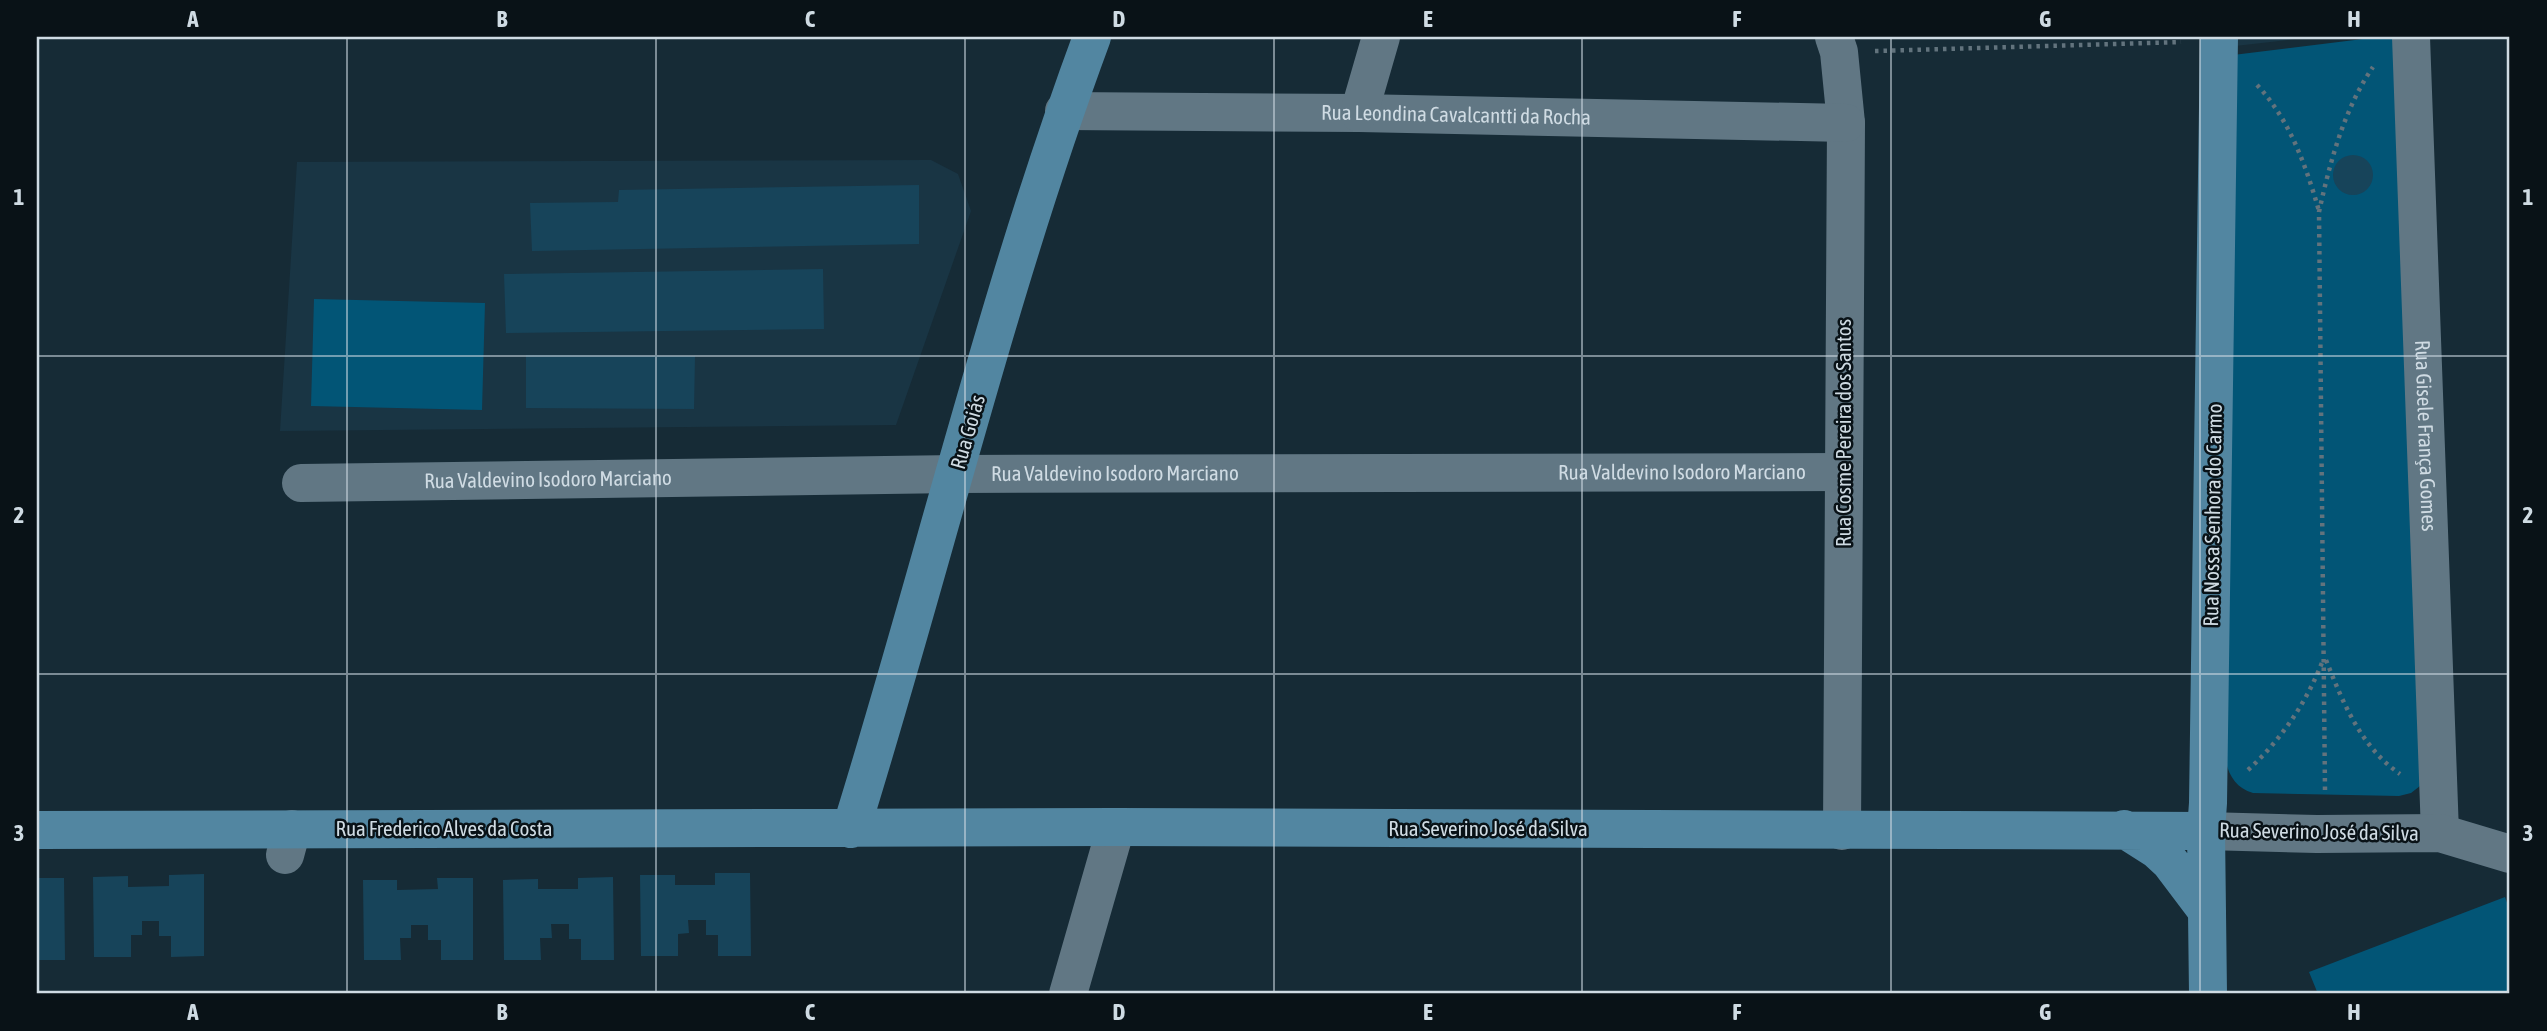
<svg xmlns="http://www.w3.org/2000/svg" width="2547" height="1031" viewBox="0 0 2547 1031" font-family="'Asap Condensed',sans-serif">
<rect width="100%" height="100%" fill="#162b36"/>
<path fill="#193544" d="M2232,37H2313L2235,46Z
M931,160L958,174L971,211L896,425L280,431L297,162Z"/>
<path fill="#025576" d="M2379,37H2394L2420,786L2411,793L2399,796L2253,793C2236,788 2229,776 2225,759L2233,55Z
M314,299L485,303L482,410L311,406Z
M2505,897L2510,911V994H2318L2309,972Z"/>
<path fill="#17445a" d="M2333 175a20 20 0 1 1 40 0a20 20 0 1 1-40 0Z
M919,185V244L532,251L530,203L618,202L619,190Z
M823,269L824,329L506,333L504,274Z
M526,355L695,356L694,409L526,408Z
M715,873H750L751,956H718V935H706V920H688L689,933L678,934V956H641L640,875H675V885H715Z
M204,874V956L171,957V936H159V921H142V935H131V957H94L93,877L128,876V887L169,886V875Z
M613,877L614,960H581V939H569V924H551L552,938H540L541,960H504L503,880L538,879V889H578V878Z
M37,878H64L65,960H37Z
M437,878H473V960H441V940H428V925H411V938H400L401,960H364L363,880H397V890L438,889Z"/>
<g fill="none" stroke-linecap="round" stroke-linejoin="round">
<path stroke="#62737d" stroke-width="4.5" stroke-dasharray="3.5 5" stroke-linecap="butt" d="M1875,51L2181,42
M2257,85C2290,120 2306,166 2319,211
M2326,660C2343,703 2361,747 2400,774
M2248,770C2281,740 2307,702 2323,660
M2325,790L2319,212C2330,162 2344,109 2373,67"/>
<g stroke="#617784" stroke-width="38">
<path d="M1834,37L1839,52L1846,123L1842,831"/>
<path id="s1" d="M2411,37L2440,833"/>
<path id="s2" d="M1064,111L1359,113L1846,123"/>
<path d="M1359,113L1381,37"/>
<path id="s3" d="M301,483L956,474L1843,472"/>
<path d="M2206,831L2317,834L2440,833L2510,854"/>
<path d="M285,855L292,829"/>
<path d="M1068,994L1116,827"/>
</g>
<path stroke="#5286a1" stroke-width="38" d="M851,829C933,566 996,296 1092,37
M2124,829L2157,850L2170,862L2207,911
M37,830L1116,827L2206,831
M2208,994L2206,831L2208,803L2219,37"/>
</g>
<path fill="none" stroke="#cfdbe3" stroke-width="2" stroke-opacity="0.55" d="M347,37V994M656,37V994M965,37V994M1274,37V994M1582,37V994M1891,37V994M2200,37V994M37,356H2510M37,674H2510"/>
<g text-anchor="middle" stroke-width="5" stroke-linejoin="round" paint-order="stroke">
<g font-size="21" fill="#cfdbe3" stroke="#091217">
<text dy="7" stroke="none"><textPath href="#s2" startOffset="392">Rua Leondina Cavalcantti da Rocha</textPath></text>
<text transform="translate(968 432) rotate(-74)" y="7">Rua Goiás</text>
<text transform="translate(1844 433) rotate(-90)" y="7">Rua Cosme Pereira dos Santos</text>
<text dy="7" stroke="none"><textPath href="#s1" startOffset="399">Rua Gisele França Gomes</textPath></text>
<text dy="7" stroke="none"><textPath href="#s3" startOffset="1381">Rua Valdevino Isodoro Marciano</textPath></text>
<text dy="7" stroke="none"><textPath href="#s3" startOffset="814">Rua Valdevino Isodoro Marciano</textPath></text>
<text dy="7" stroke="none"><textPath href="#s3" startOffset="247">Rua Valdevino Isodoro Marciano</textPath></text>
<text transform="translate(2213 515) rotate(-89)" y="7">Rua Nossa Senhora do Carmo</text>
<text x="444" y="836">Rua Frederico Alves da Costa</text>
<text x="1488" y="836">Rua Severino José da Silva</text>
<text transform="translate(2319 832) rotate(1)" y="7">Rua Severino José da Silva</text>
</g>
</g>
<rect width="2547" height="1031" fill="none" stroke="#091217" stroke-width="77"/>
<rect x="38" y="38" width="2470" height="954" fill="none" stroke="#cfdbe3" stroke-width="2.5"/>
<g font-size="23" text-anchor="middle" font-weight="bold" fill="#cfdbe3">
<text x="193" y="27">A</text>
<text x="502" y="27">B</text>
<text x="810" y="27">C</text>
<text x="1119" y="27">D</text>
<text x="1428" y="27">E</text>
<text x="1737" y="27">F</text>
<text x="2045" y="27">G</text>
<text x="2354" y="27">H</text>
<text x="19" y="205">1</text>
<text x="2528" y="205">1</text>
<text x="19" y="523">2</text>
<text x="2528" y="523">2</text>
<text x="19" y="841">3</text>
<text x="2528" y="841">3</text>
<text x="193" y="1020">A</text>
<text x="502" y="1020">B</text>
<text x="810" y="1020">C</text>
<text x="1119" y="1020">D</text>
<text x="1428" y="1020">E</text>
<text x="1737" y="1020">F</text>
<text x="2045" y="1020">G</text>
<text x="2354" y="1020">H</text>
</g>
</svg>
